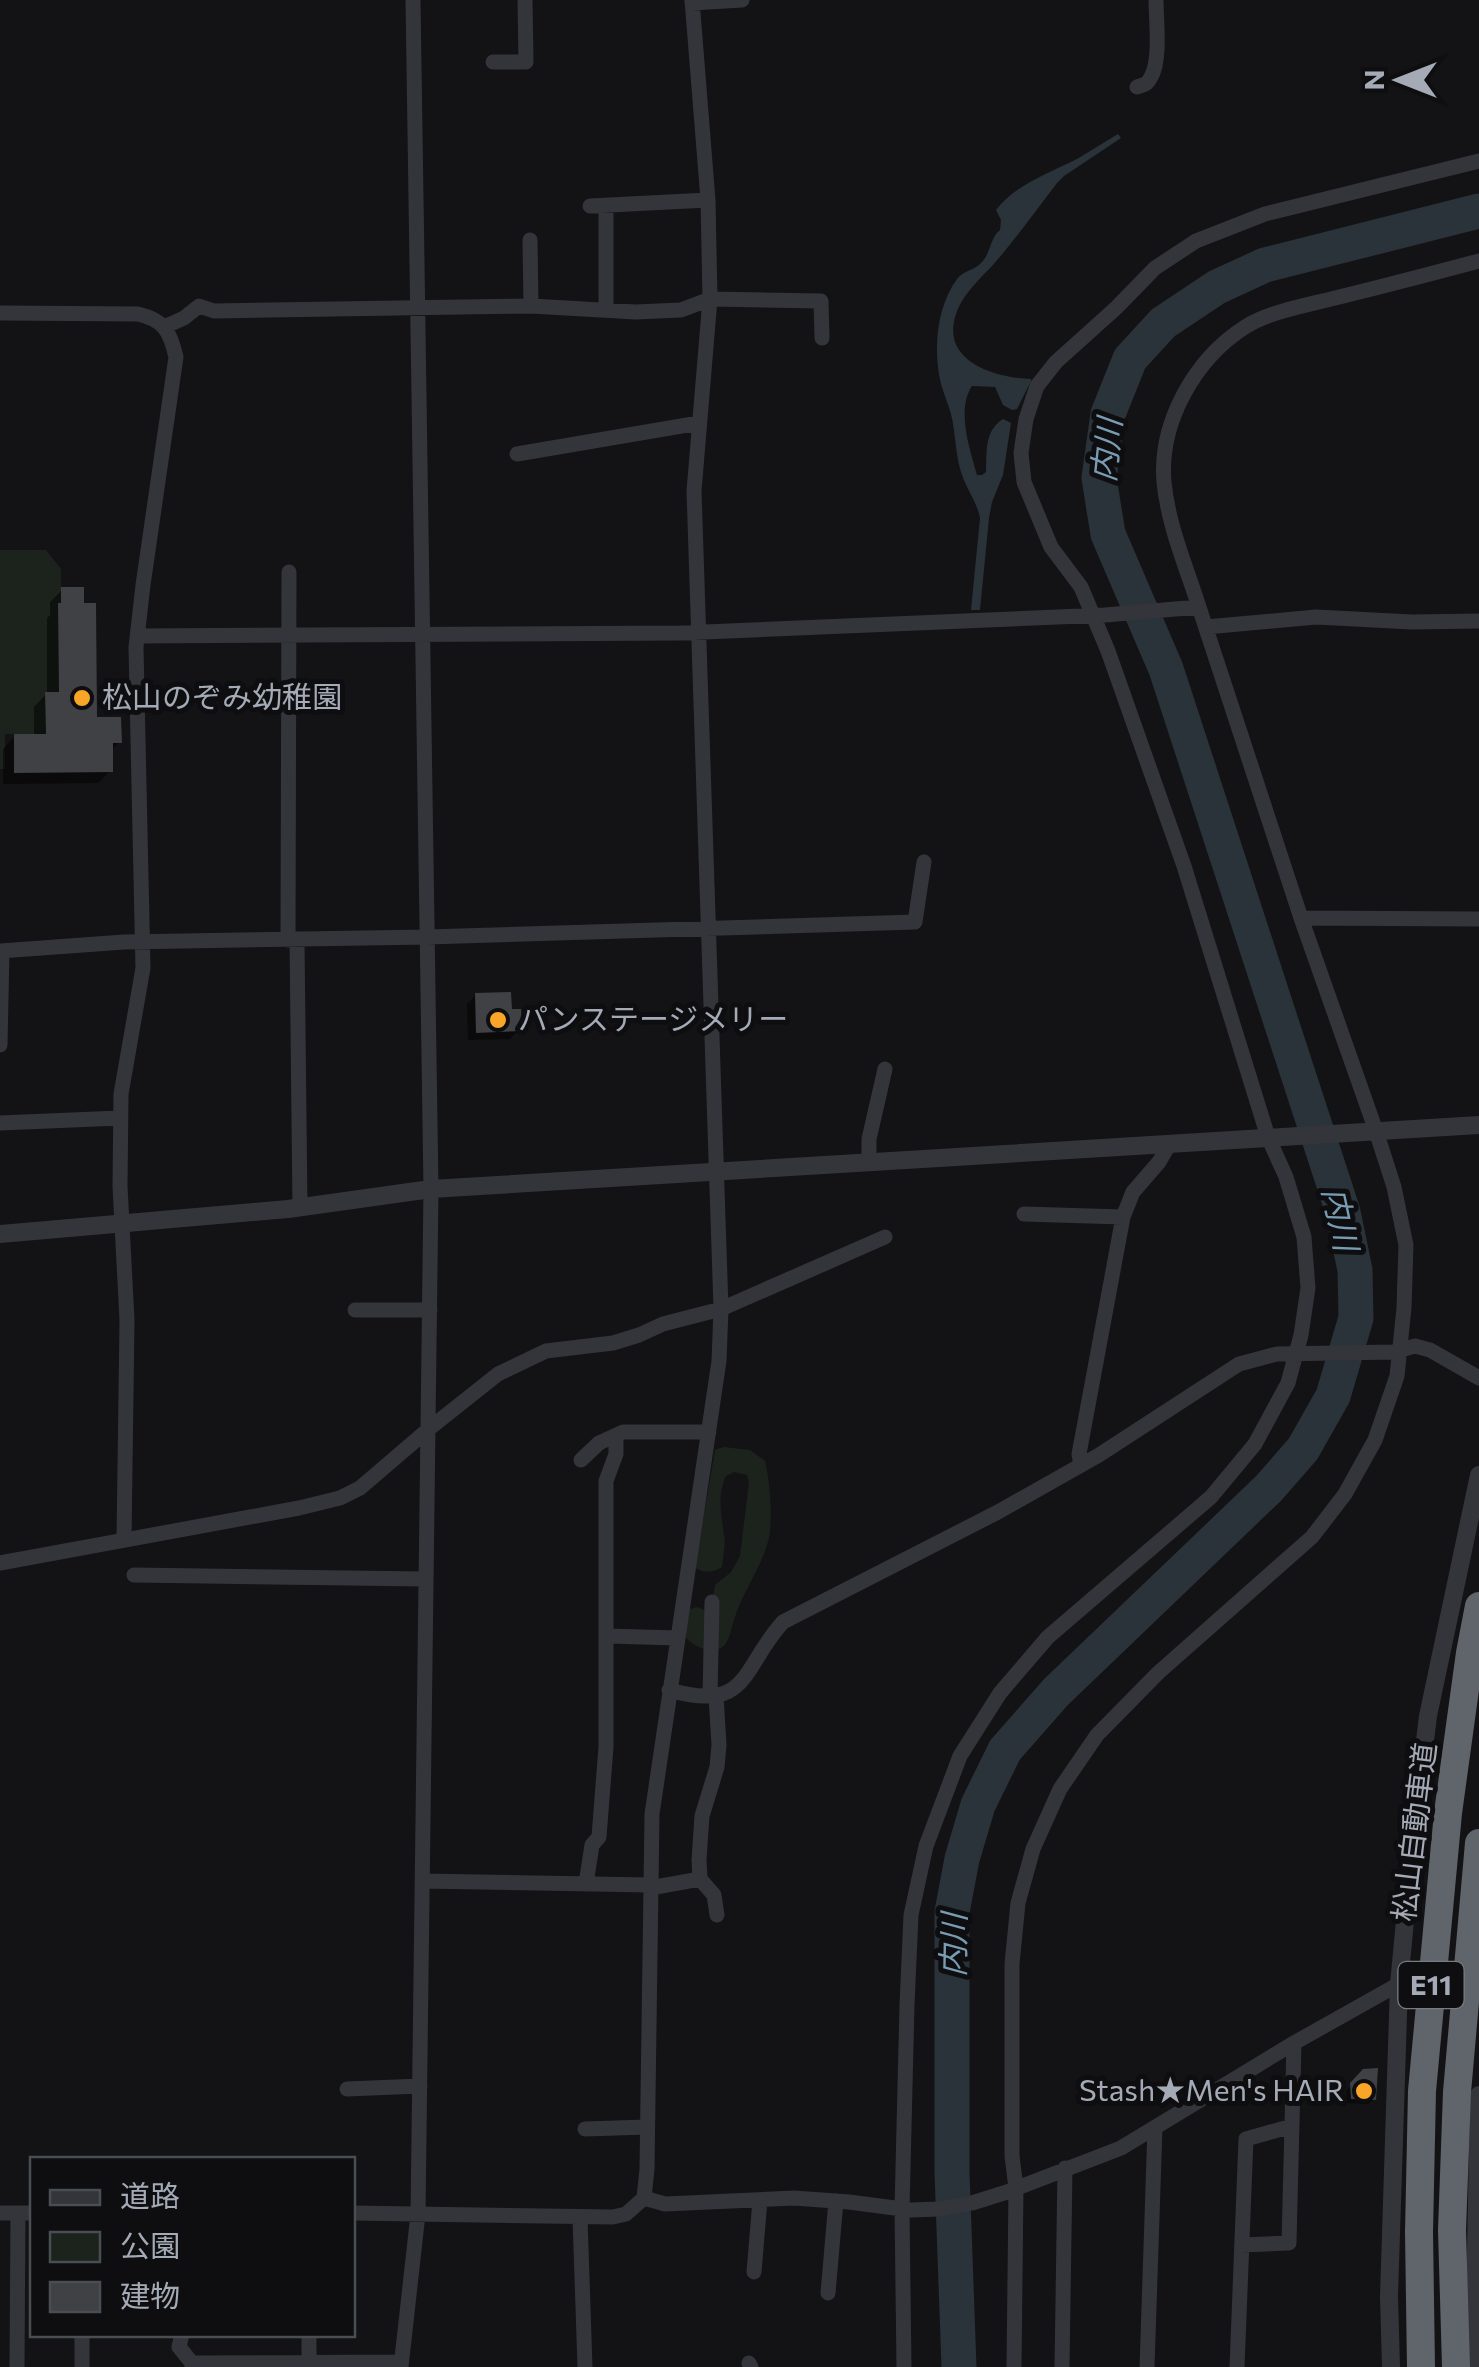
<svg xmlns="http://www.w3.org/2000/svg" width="1479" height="2367" viewBox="0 0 1479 2367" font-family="Commissioner,'Noto Sans JP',sans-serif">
<rect width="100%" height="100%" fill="#131315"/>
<path fill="#1b231c" d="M0,550H46L61,569V603L58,604L59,692L45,693L46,734H5V769H0Z
M724,1447L750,1450L765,1461C770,1483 772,1509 770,1532C765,1564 743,1589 734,1620C731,1628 730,1643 721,1648C709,1654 694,1646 686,1638V1619L690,1609L697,1607L707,1611L713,1597L715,1585L731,1572L740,1556L749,1482L747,1475L734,1472L726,1476C717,1495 721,1514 724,1534C726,1544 723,1557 722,1567C713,1573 704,1573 695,1568L715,1450Z"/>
<path fill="#293339" d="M1118,134L1121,138L1064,176L1057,183C1038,208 1019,234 999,258C984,276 964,291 956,314C940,361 994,378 1031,379V381L1017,409L1012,410L1003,405L995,387L972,386C956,410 970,450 977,475H982L986,472C987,452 984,431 1003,419L1011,423L1003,475L992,502L989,518L980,610H971L980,518C977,502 967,490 962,475C955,455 956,434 951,414C948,404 944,394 941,384C933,351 936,308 957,279C964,270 974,271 982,262C991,252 990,238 1000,230L1001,220L996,210C1015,185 1049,173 1077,159C1091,151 1104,142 1118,134Z"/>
<path fill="#0007" d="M62,590L95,719L119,742L110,751V771L98,783L3,784V749L15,736H34V707L47,693V618L50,615V602Z
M476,995L519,1030L510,1039L468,1040L467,1004Z
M1364,2072L1374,2099L1368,2104L1347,2103L1346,2091Z"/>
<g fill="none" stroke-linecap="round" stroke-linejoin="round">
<path stroke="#293339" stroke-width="35" d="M959,2367L952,2172V1912L962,1859L978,1805L1005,1750L1056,1692L1269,1488L1303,1449L1333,1396L1356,1318L1355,1270L1343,1212L1166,669L1108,534L1099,478L1108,414L1130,359L1163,323L1217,287L1265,265L1479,211"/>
</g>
<path fill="#3f4145" d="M61,587H84V603H96L97,717H121L122,743H113V772L14,773V734H46L45,692H59L58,603H61Z
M511,992L512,1009H521L522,1031L476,1033L475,993Z
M1378,2068L1376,2100L1351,2099L1350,2083L1363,2069Z"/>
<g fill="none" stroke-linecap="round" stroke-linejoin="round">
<path stroke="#34353a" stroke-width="15" d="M692,3L742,0
M493,62H526L525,0
M1137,87C1145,84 1147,85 1151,77C1161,60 1156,20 1156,0
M590,206L708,200
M530,240L531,306
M606,309V206
M0,313L138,314C164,320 170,331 176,357L143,585L136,647L143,968L121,1094L120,1186L127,1320L124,1540
M164,327L184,318L199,306L214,311L531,306L636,312L681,310L710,299L821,301L822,338
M517,454L699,423
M1199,607C1186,566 1168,525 1164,482C1159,422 1195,359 1245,327C1269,312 1303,306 1331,299C1381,287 1430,274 1479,261
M1206,627L1316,617L1412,622L1479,621
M137,636L681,633L1105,615L1199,607L1301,918L1479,919
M297,939L300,1207
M288,940L289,572
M0,951L124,942L427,937L915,922L924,862
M0,1045L2,951
M0,1123L120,1118
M869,1162V1139L885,1069
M1024,1214L1123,1217
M355,1310H430
M581,1460L599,1443L623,1432H709
M1081,1465L1079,1454L1123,1217L1133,1192L1159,1162L1170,1143
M0,1563L299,1508L340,1498L360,1488L430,1428L498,1374L523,1362L546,1351L613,1343L639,1335L663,1324L721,1309L885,1237
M134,1575L425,1579
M608,1636L677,1638
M669,1690C750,1713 741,1668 783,1622L998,1512L1099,1455L1239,1364L1277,1354L1393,1352L1415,1346L1430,1350L1479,1378
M710,1696L712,1602
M716,1696L719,1745L717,1767L702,1816L699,1860L700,1879L714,1895L717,1915
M422,1881L650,1885
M586,1884L592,1845L599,1837L606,1747V1481L616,1454V1438
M650,1888L700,1879
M347,2089L420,2086
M585,2129L647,2127
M644,2198L665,2204L794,2198L849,2202L910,2210L940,2209L972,2203L1007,2192L1121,2148L1294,2043L1399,1984
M0,2213H32
M352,2213L613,2217L626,2214L644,2198L647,2169L652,1814L719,1361L721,1309L694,491L710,299L708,200L692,0
M580,2218L585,2367
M1242,2245L1289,2243L1294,2043
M754,2272L760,2200
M828,2293L836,2201
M182,2334L179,2347L192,2363V2367
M309,2334V2362
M192,2363L401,2362
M749,2363L751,2367
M17,2367L18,2213
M82,2367V2334
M401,2367L418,2214L431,1189L413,0
M904,2367L902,2209L907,2005L911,1915L926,1846L960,1756L1000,1693L1048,1637L1211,1497L1255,1444L1288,1383L1301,1335L1308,1288L1304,1237L1286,1177L1268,1137L1184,866L1108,651L1081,587L1051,547L1024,482L1021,453L1026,419L1037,386L1056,362L1116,308L1155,268L1196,241L1265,214L1479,161
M1014,2367L1016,2188L1012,2156V1964L1018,1903L1033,1849L1060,1789L1097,1735L1158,1673L1312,1537L1345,1494L1375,1440L1397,1376L1404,1308L1406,1245L1394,1187L1376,1131L1301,918
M1062,2367L1065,2168
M1147,2367L1155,2127
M1237,2367L1246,2139L1292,2126"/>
<path stroke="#34353a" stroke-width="18" d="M0,1234L288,1209L431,1189L1479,1125
M1391,2367L1389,2296L1399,1984L1412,1847L1428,1716L1479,1475
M1477,2367L1475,2305L1479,2095"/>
<path stroke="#60646b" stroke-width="28" d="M1421,2367L1419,2232L1422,2091L1448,1813L1470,1653L1479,1606
M1456,2367L1452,2230L1457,2092L1479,1843"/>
</g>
<g fill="#f9a528" stroke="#0e0e10" stroke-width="4">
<circle cx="82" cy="698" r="10"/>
<circle cx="498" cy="1020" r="10"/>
<circle cx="1364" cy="2091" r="10"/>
</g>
<g text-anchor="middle" stroke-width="10" stroke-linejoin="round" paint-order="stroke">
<rect fill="#0e0e10" stroke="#777c84" stroke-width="2.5" x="1398.5" y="1962" width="65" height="46" rx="8"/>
<g font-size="28" font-weight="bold" fill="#a4abb6">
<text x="1431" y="1995">E11</text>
</g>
<g font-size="30" fill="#a4abb6" stroke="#0e0e10" text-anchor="start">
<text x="102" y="708">松山のぞみ幼稚園</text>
<text x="518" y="1030">パンステージメリー</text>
<text x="1344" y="2101" text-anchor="end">Stash★Men's HAIR</text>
</g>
<g font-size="30" fill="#a4abb6" stroke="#0e0e10">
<text transform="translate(1415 1832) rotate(-83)" y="10">松山自動車道</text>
</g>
<g font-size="32" font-style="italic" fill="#799cb3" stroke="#0e0e10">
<text transform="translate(1107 450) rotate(-84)" y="11">内川</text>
<text transform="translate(1340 1219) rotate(78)" y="11">内川</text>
<text transform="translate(954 1945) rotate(-89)" y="11">内川</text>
</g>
</g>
<rect x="30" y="2157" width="325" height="180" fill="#0e0e10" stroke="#4a4d52" stroke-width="2.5"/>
<rect x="50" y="2190" width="50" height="15" fill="#34353a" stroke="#4a4d52" stroke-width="2.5"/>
<text x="120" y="2207" font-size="30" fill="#a4abb6">道路</text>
<rect x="50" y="2232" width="50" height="30" fill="#1b231c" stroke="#4a4d52" stroke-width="2.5"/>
<text x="120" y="2257" font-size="30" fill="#a4abb6">公園</text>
<rect x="50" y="2282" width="50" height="30" fill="#3f4145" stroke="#4a4d52" stroke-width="2.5"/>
<text x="120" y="2307" font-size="30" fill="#a4abb6">建物</text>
<g transform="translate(1399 80) rotate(270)" stroke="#0e0e10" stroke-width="8" paint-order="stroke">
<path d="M0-8L18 38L0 25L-18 38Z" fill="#a4abb6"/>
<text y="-15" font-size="28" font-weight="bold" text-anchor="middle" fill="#a4abb6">N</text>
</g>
</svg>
